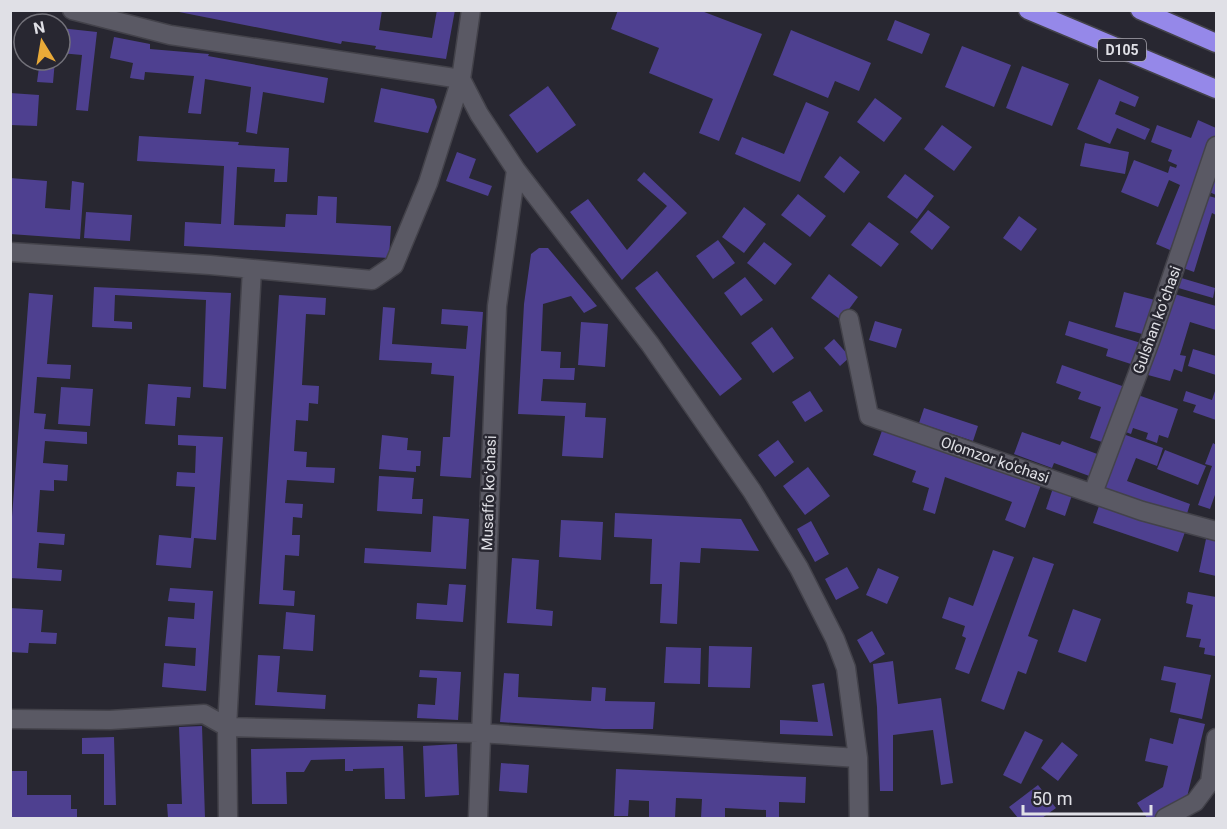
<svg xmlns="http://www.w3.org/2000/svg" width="1227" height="829" viewBox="0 0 1227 829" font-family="Roboto,sans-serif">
<rect width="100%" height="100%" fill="#282731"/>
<path fill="#4e4090" d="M169,10H382L379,30L432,38L437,10H455L446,59L375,49L376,46L342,41L341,44Z
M618,10H699L762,34L719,141L699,133L713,99L649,73L659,48L611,29Z
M895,20L930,34L922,54L887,40Z
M60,28L97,32L88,111L76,110L82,55L60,53Z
M791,30L871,63L859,91L835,81L828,98L773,75Z
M114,37L150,44V49L209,54L208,56L328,78L324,103L263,92L257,134L246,132L251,87L205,79L201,114L188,113L194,76L145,72L144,80L130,78L133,63L110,58Z
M962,46L1011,65L994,107L945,87Z
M40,60H55L53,83L37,82Z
M1022,66L1069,84L1052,126L1006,108Z
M1099,79L1139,97L1135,107L1120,101L1115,114L1150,129L1145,140L1117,128L1110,144L1077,129Z
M548,86L576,125L537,153L509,115Z
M381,88L434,99L437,107L428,133L374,122Z
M10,93L39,95L37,126L10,125Z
M875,98L902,118L884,142L857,122Z
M806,102L829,112L800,182L735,154L742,137L784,154Z
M1198,120L1216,128V135L1170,250L1156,244L1180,185L1169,180L1158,207L1121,192L1134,160L1168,173L1170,166L1176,168L1177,165L1168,161L1172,150L1151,142L1157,125L1191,138Z
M942,125L972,147L954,171L924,149Z
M139,136L239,142L238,145L289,148L287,182H274L275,169L237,167L234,225L285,227L286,214L317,215L318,196L337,197L336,223L391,226L389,258L184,246L185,222L221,224L224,166L137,161Z
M1085,143L1129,152L1125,174L1080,166Z
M457,152L476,159L469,178L492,186L488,196L446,181Z
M840,156L860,172L844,193L824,177Z
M1216,167V195L1207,191Z
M644,172L687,213L622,280L570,212L588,199L627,250L667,206L637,180Z
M905,174L934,196L917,219L887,197Z
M10,178L47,181L45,208L70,210L72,181L84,183L80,239L10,234Z
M798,194L826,216L810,237L781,215Z
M1205,195L1216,198V215L1212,213L1194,272L1183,268Z
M744,207L766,224L744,253L722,237Z
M928,210L950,227L932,250L910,232Z
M86,212L132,215L130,241L84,238Z
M1019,216L1037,229L1021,251L1003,238Z
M869,222L899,244L881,267L851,245Z
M718,240L735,263L713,279L696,256Z
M764,242L792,264L775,285L747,263Z
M539,248H548L597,306L584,313L571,296L543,304L541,351L561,352L560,368H575L574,380L543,379L541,401L586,403L585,417L606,418L603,458L562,456L565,416L518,414L524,304L531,254Z
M657,271L742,379L720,396L635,288Z
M829,274L858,297L841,320L811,298Z
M745,277L763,300L741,316L724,293Z
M1178,277L1215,288L1213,298L1175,287Z
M94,287L231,293L226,389L203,387L206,300L115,295L114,321L132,322V329L92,327Z
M1124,292L1155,300L1146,335L1115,327Z
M29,293L53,295L47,364L71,365L70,379L37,377L34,413L46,414L44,429L87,432V444L45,441L43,463L68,465L67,481L54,480V491L40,490L37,532L65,534L64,545L39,543L37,568L62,570L61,581L10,578V543Z
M1171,293L1216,306V330L1190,322L1180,355L1186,356L1182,372L1174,369L1170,381L1148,375Z
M279,295L326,298L325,315L306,314L302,385L319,386L318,404L309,403L308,421L296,420L294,451L307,452L306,467L335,468L334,483L287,480L285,503L303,504L302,518L293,517L292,535H300L299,556L285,555L283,590L295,591L294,606L259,604Z
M383,307L395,308L392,344L466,349L468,326L441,324L442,309L483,312L471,478L440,476L443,437H450L454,376L431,374L432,363L379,360Z
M875,321L902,329L896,348L869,340Z
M1069,321L1141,343L1134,365L1106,356L1108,349L1065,335Z
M581,322L608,324L605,367L578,365Z
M772,327L794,358L773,373L751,343Z
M834,339L850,357L840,366L824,348Z
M1193,349L1216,356V375L1188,366Z
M1062,365L1125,387L1105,443L1090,438L1101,407L1078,399L1081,392L1056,383Z
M148,384L191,387L190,398L177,397L175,426L145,424Z
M61,387L93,389L90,426L58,424Z
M1216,388V420L1193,412L1196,405L1183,401L1186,391L1212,400Z
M810,391L823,411L805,422L792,402Z
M1135,394L1178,409L1168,438L1159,435L1157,443L1146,439L1148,433L1133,428L1131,434L1123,431Z
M924,408L978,426L973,441L919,423Z
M883,428L1041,485L1025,528L1005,520L1012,502L945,477L935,514L923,510L929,488L912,482L916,471L873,455Z
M1022,432L1060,445L1062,441L1100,455L1092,477L1054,463L1052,468L1014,454Z
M1123,434L1163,448L1157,466L1136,458L1127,481L1190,504L1185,520L1102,490Z
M178,435L223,437L216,540L194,538L191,568L156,565L159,535L191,538L195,487L176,486L177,472L195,473L196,446L178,445Z
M382,435L408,438L407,450L421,451L420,466H416V472L379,469Z
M778,440L794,462L775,477L758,455Z
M1213,443L1216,445V492L1210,509L1198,505L1212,466L1205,464Z
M1165,450L1206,466L1198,485L1157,469Z
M808,467L830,496L805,515L783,486Z
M379,476L414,478L412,499H423L422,514L377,511Z
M1053,488L1072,495L1065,516L1046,509Z
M1100,503L1185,532L1178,552L1093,523Z
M615,513L741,519L759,551L701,548L700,563L680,562L677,624L660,623L662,584H650L652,539L614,537Z
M433,516L469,519L466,569L364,563L365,548L431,552Z
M561,520L603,522L601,560L559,557Z
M811,521L829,554L815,562L797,529Z
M1206,539L1216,541V576L1199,572Z
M993,550L1014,557L969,674L955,669L966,638L962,636L965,626L942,618L949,597L973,606Z
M1033,557L1054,564L1028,636L1038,640L1026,674L1018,671L1004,710L981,701Z
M512,558L539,560L536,609L553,611L552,626L507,623Z
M847,567L859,588L836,600L825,579Z
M878,568L899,577L887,604L866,595Z
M449,584L466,585L463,622L416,619L417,603L447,605Z
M170,588L213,591L206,691L162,687L164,663L195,666L196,648L165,646L168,617L194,619L195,603L168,601Z
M1188,592L1216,597L1215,656L1204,654L1205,648L1199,647L1201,639L1186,637L1193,605L1186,603Z
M10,608L43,610L41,632L57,633L56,644L29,643L28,653L10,652Z
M1073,609L1101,619L1086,662L1058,652Z
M286,612L315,615L313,651L283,649Z
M872,631L885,654L870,663L857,640Z
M709,646L752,647L750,688L708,687Z
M666,647L701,648L700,684L664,683Z
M258,655L280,656L277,692L326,695L325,709L255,705Z
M893,661L898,704L941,698L953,783L941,785L933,730L893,735V791H880L877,707L873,664Z
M1164,666L1211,675L1202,719L1170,712L1176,683L1161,680Z
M420,670L461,672L458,720L417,718L418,704L435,705L437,678L419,677Z
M504,673L519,674L518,697L591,701L592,687L606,688L605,701L655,702L653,729H603L500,722Z
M824,683L833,736L780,734V720L818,722L812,685Z
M1179,718L1205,724L1186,801L1157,818H1147L1137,803L1163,787L1168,766L1145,761L1150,738L1173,744Z
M202,726L205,818H168L167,804H182L179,727Z
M1025,731L1043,740L1021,784L1003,775Z
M114,737L116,805H104V754H82V738Z
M1062,742L1078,755L1058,781L1041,768Z
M457,744L459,795L425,797L423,746Z
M403,746L405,799H385L384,768L353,769V771H345V759L311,760L304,772H286L287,804H252L251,749Z
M501,763L529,765L527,793L499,791Z
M616,769L806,777L805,803L779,802V818H766V810L725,808V818H701L702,799L676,798L675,818H649V801L629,800L628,816H614Z
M10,771H27V795H71V809H77V818H10Z
M1038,785L1056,808L1042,818H1018L1009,807Z"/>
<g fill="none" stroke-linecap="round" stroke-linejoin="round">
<g stroke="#43424a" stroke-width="21">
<path id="street" d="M471,10L461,79L479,114L516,170L650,344L752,491L799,568L835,639L846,668L858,758L859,818
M10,252L210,265L372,280L394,265L428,183L461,79L170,35L72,10
M849,319L869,416L1142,511L1216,531
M1093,493L1150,341L1216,146
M10,719L110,720L204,714L227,727L479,733L858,758
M228,818L227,727L252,269
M478,818L497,306L516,170
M1165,818L1195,802L1210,782L1216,738"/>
</g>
<g stroke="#43424a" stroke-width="21">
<path id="highway" d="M1028,10L1216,89
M1140,10L1216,43"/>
</g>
<use href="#street" stroke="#5a5964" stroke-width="18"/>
<use href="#highway" stroke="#9588e9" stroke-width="18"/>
</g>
<g text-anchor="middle" stroke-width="5" stroke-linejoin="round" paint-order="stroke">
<rect fill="#282731" stroke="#a9a8b0" stroke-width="1.5" x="1098" y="39" width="48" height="22" rx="4.5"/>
<g font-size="14" font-weight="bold" fill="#e0e0e6">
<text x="1122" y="55">D105</text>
</g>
<g font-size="15" fill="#e0e0e6" stroke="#282731">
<text transform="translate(1157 320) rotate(-70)" y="5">Gulshan koʻchasi</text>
<text transform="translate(995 460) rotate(19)" y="5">Olomzor ko'chasi</text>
<text transform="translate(489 493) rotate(-88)" y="5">Musaffo koʻchasi</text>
</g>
</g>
<rect width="1227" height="829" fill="none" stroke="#e0e0e6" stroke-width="24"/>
<g transform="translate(42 42) rotate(349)"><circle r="28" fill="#282731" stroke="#727179" stroke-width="1.5"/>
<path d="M0-4.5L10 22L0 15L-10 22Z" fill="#e9aa38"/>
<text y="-9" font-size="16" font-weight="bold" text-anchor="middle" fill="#e0e0e6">N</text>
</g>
<path d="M1023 805v9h128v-9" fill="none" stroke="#e0e0e6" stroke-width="3"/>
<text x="1032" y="805" font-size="18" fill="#e0e0e6" stroke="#282731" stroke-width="4.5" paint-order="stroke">50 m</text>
</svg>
